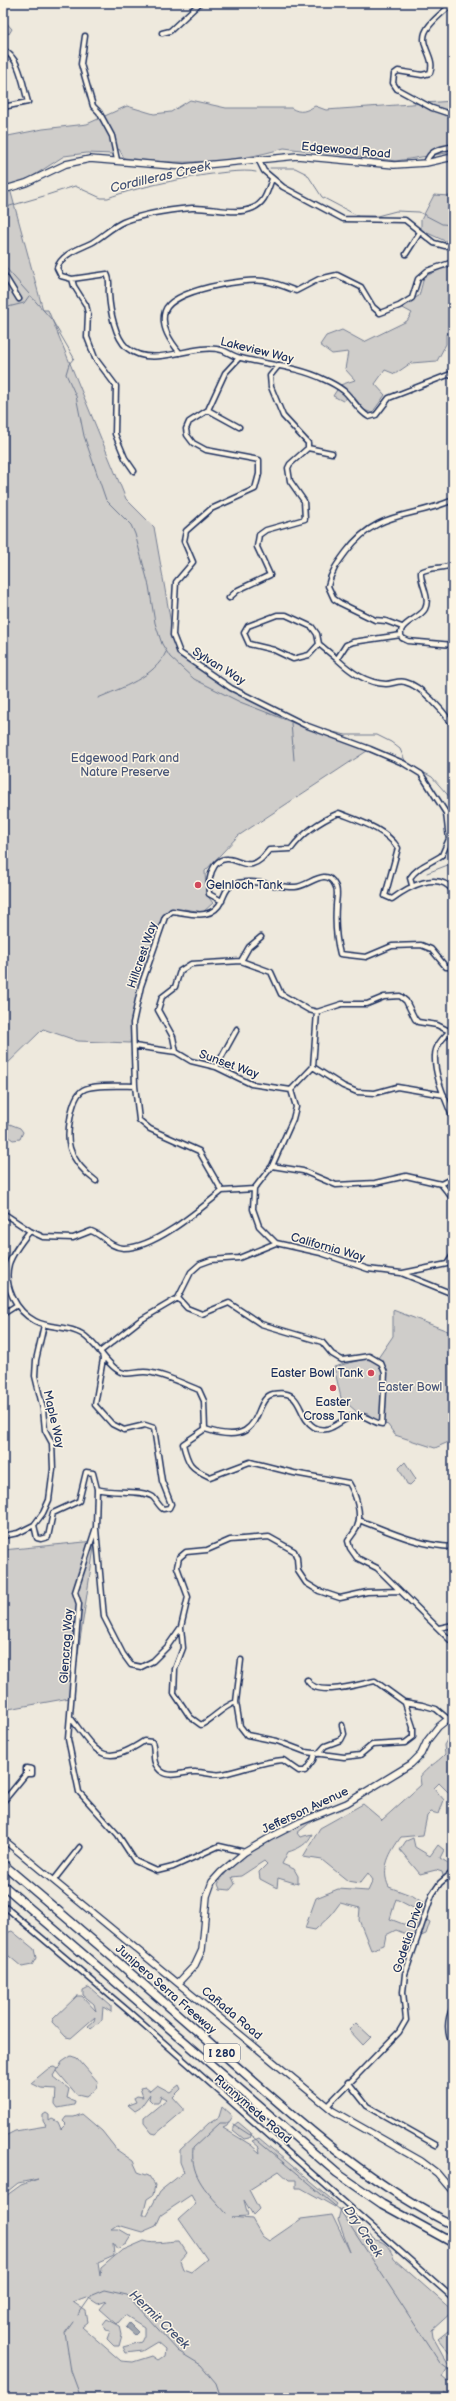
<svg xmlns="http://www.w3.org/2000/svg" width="456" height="2401" viewBox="0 0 456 2401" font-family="'Balsamiq Sans',sans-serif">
<rect width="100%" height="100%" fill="#eee9dd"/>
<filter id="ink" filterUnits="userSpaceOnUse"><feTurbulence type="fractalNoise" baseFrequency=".025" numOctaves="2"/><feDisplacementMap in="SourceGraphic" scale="8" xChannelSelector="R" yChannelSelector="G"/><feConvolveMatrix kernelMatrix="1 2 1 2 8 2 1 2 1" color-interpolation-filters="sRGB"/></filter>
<g filter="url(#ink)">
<path fill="#cfcdca" stroke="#757e94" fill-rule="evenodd" d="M3,19L12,29L9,34L3,30Z
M190,100L226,108H291C301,114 306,111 315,106L326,110L453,101V152L396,161L284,148C234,164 176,165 124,158L119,149L112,154L87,153L64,156L30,178L3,186V137L43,129L87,124L127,106L154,114L171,112Z
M10,189L43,310H48L126,499L154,527L173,635L180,653L231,688L305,725L370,749L238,836L205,871L206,894L213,903L203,912L184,909L183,912L172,911L165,917L135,1010L130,1043L78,1041L43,1029L3,1068V190Z
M434,195L449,196L453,199V240L445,241L421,230V220Z
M453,267V331L446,334V344L437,361L411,363L395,374L385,370L375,384L385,395L372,413L364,410L352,394L343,401L333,396L340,385L355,380L345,369L348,352L332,354L320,345L326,336L342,330L364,342L407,321L412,313L399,306L419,296L424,277L441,269Z
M7,1123L20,1128L23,1132L20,1139L13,1140L3,1133V1125Z
M393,1310L453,1333V1440L435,1448L395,1435L388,1425L376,1421L368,1414L357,1412L341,1398L334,1367L364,1359L376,1361L393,1336Z
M405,1462L416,1479L410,1485L407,1484L399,1468Z
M95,1541L72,1693L75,1697L3,1710V1550Z
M453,1730V1797L439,1783L434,1788L444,1800L439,1814L431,1812L427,1816L423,1835L401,1837C390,1852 380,1869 389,1887L413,1896L425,1904L419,1911L396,1899L390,1919L403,1924L415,1925L417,1914L430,1922L426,1934L416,1938L396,1930L386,1935L384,1945L371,1950L359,1920L360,1908L340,1903L331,1915L315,1930L305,1928L316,1898L338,1889L368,1891L373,1880L368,1873L360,1883L348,1881L322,1860L303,1857L320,1828L363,1804L382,1820L421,1785L420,1777C427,1767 437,1763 445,1754L444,1745Z
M306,1817L312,1821L297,1833L300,1837L312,1834C308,1844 298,1849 288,1852L282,1864L294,1869L298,1876V1884L278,1878L277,1888L260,1879L259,1872L267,1864L264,1861L241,1876L232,1877L235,1884L230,1890L220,1889L218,1884C237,1852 276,1836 306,1817Z
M413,1838L415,1847L430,1856L438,1845L444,1850L440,1858L448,1863H453V1880L445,1883L442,1872L436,1870L420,1874L400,1850L406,1841Z
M12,1931L34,1949L36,1958L32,1965L22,1967L3,1951V1934Z
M89,1987L111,2006V2012L103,2007L102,2020L91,2029L88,2026L94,2021L95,2017L71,2038L66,2037L52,2022L53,2019L77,1996H82L96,2011L94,2004L83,1995V1990Z
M356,2023L371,2037L363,2045L349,2030Z
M71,2056L77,2058L98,2082L96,2089L86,2097L77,2095L57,2071L62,2062Z
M54,2067L57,2069L53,2076L69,2089L67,2098L75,2101L74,2105L58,2108L55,2104L56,2089L41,2088L31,2083L49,2068Z
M157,2085L170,2092L179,2085L181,2089L173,2097L183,2108V2111L156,2134L152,2133L144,2123V2118L167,2099L161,2096L158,2103H153L149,2099L150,2094L140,2108L135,2111L128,2105L136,2102L134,2098L137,2096L143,2097L140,2088L145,2087L150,2091Z
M222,2107L232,2116L227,2126L223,2128L251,2145L260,2153L259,2147L252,2141L259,2138L337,2204L335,2207L301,2188H296V2180H289L279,2171L249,2190L259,2209L253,2215L244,2200L248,2216L232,2217L252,2219L262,2236L269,2241L301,2219L332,2215L350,2252L338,2220L341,2208L375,2240C386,2241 391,2250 394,2259L453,2311L432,2330L433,2337L449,2366L442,2377L448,2382L453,2379V2397L444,2392L448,2398H402L398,2394L400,2398H3V2198L21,2185L38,2179L18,2183L3,2195V2137L15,2131L46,2126L43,2121V2115L46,2113L49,2115V2121L52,2119L58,2122L61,2129L66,2124L63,2121L66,2117H74L82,2114L102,2131L117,2150L133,2161L138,2172L149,2176L155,2185L153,2195L147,2199L143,2215H147L160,2191L184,2172L180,2162V2150L209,2123L219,2117ZM191,2195L196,2204L179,2219L207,2259L191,2272L183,2269L180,2261L187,2253L179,2241C166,2241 156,2245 144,2241L121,2251L101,2268L100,2276L98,2263L114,2256L113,2243L117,2249L126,2244L131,2236L119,2229H112L118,2225L142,2232L156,2226L161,2215ZM87,2297L98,2304L107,2301L100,2309L117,2324L125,2315L144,2327V2336L141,2342L123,2347L126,2353L142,2351L157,2342L165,2349L164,2356L158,2360L152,2356L133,2362L121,2361L82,2327L88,2322L86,2311L73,2302Z
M238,2122L251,2133L249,2138L244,2139L233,2130V2126Z
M107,2319L120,2326L122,2335L119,2346H114L107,2339L110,2331L105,2330L103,2324Z
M453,2327V2351L450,2354L438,2339Z"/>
<path fill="#a2a7af" stroke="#6c778f" d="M129,2323L138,2332L135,2335L126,2327Z"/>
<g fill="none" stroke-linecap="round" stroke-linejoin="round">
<path stroke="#6c778f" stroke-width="1" d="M3,28L8,33
M270,168H295L307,174L322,197L358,216H377L396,211L419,212L442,224L453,225
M47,195L75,186L101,198H108C131,188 233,166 256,172
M3,208L44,196
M3,254L6,268L52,320L74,358L69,364L66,374L76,396L84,436L106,500L131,525L135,534L149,586L155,623L162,644L170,657L194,679L240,702L294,723
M8,307L24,303L29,296
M98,698C121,688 155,677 166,652
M291,723L294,760
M324,730L346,735H377L391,742L400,749L406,763L432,777L453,801
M427,873L453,863
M233,2124L253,2137L340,2210L440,2363L453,2373
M226,2213C208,2192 190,2178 193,2148L220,2123H229
M78,2315L92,2295L104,2290L127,2295L178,2351L201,2365L216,2383L221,2398
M73,2322L65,2333L71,2371L81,2398"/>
<g stroke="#1b2f5e" stroke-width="7">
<path id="street" d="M453,3C444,12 429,22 425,33C420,47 436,58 430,73L422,75L398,71L394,74L393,83L397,89L432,108L453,115
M162,33L170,31L200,3
M85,36L81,64L93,106L99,112L112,136L117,160
M3,50C20,57 23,86 28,102L3,107
M258,159L264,171L283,187L343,219L405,220L434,243L445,246L453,244
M426,163C430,149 440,150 453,146
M272,179C267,191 266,202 253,208C236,216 211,207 192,208C169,210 145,213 123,222C112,227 103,236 93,242C80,249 62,253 57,268L61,276L72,279L107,274C111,281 108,287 109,294C110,311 115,337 127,348C154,370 192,342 222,350C228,352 234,357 241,358C269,365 298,367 323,379C330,382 339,387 344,391C354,400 358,411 369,417L376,415L389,398L453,373
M406,254L420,232
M3,273L19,299
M72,279L74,286L86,305L88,313L87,337L95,358L116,386L115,434L125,458L134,471
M180,353C171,342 160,327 165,311C172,290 244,278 264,281C274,282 286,287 296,291L319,279L337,275L361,287L373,307L380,313L399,306L412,298L418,279L427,271L453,262
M239,358L225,373L208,410L189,422L186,429L187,435L193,443L206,450L259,460V474L255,489L211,509L186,531L184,541L193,562L176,582L173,635L180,653L231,688L305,725L370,749L403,763L421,774L446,813L449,839L442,855C431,863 418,866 410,878L412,885
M208,410L239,427
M308,448L332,453
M453,564C442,570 431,566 421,572C420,584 431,597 425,609C420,619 395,624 402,638L408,641L453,645
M229,598L238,590L270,575L257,547L259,535L266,530L305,519L304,501L290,481L288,468L290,464L308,448V443L283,416L271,387L270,376L279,365
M402,627L386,621L375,620L340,603L334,599L328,586C331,572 337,564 346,552C378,509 411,519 453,500
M401,635L353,642L346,645L337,659C351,672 366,683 386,684C392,684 399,680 405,682C422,686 443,711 453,725
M319,644L309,655L293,659L274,650L249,644L244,633L248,626L277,615H286L312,627L317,634L319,644L337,659
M222,901L209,894C208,882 211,858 228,859C235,859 244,866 252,864C260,862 264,856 269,850L291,849C303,833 320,821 339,813C359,821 386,829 398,848L385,896L392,899C408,887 438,870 453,891
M241,961L249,947L261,937
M449,1032C443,1038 435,1046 435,1056C434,1076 446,1100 453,1119
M134,1046L176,1052L191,1061L216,1067L251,1084L291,1090
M176,1052L173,1037L158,1010L162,997L175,987L180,971L191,964L241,961L271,972L281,994L309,1010L317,1012L342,1004H367L384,997L400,996L406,1001L415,1019L418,1022L437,1025L453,1033
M216,1067L237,1029
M313,1067L343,1086L357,1092L375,1093L397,1087L444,1095
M291,1090L313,1067L317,1012
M272,1166L303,1171L336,1185L375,1183L406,1176L441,1184
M96,1181C86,1174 74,1161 70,1148C66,1135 71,1097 83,1090C92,1084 123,1086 135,1086
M441,1184L453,1199
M441,1184L453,1178
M254,1189L222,1191L199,1151L150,1129L139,1120L135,1086L133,1023L141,986L165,917L172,911C190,913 212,922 222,900C225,894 226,888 232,885C250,877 277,888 295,887C308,887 326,866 335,885C339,891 336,899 336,906C335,922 336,939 340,954L366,957L392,946L421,945L431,949L446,967H453
M3,1213L30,1231L43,1237L73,1238L91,1231C103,1235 109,1247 123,1248C154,1249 199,1210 222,1191
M30,1231C22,1241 13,1252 9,1264C3,1286 16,1311 35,1321C50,1329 67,1325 82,1334C96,1343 104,1360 116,1369C126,1377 133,1372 144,1372C159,1372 184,1384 199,1390L204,1401L205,1429L183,1444C188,1464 190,1468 210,1477L250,1462L294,1473L349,1483C355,1493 363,1515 357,1527C355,1532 351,1536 348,1541L350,1548L357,1558L377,1568L453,1643
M276,1243L259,1226L253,1209L254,1189L272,1166L293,1119L296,1107L291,1090
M403,1273L447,1264L453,1255
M3,1314L17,1305
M44,1325L36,1360L35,1376L43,1409L45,1430L52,1443L53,1469L49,1500L43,1513L34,1525L37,1538L41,1539L48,1537L53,1513L79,1501L86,1472L93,1473L97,1489L96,1527L75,1592L79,1604L68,1739L79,1792L118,1835L135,1861L157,1871L173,1867L219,1846L245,1852
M101,1351L139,1321L178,1298
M205,1429C267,1450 251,1399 273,1394C304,1388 296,1416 314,1427C329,1436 340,1419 353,1416C365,1413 372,1423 382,1424L385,1373L381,1363L369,1356L342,1360L332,1354L322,1342L261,1324L229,1303L202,1314L187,1308L178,1298L191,1272L200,1264L211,1260L239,1258L276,1243L321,1253L368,1269L401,1273L453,1294
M97,1489C112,1494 141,1489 153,1497C156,1500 159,1506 163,1509L169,1508L171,1504L162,1481L154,1428L145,1425L124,1430L112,1424L95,1405L103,1359L102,1354
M359,1520C390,1532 419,1546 453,1547
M96,1529L104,1617L123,1654L131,1665L141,1667L153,1661L167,1647L181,1627L188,1597L177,1567L179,1558L186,1552L207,1550L230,1540L269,1537L294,1551L297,1558L298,1571L306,1583L319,1591L340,1598L367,1592L400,1591
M3,1536L18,1533L34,1525
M181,1627L183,1648L175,1669L174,1693L190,1717L201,1725C214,1718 222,1707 236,1702
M439,1628L453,1625
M241,1660L236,1702L240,1726L247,1735L277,1741L306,1752L344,1757L360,1755L372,1745L405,1743L413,1737V1727L405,1703
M307,1680C316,1698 359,1684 375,1681L404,1702L422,1705L436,1709L448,1719
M70,1717C97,1752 102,1769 144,1741L152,1742C156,1751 151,1760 158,1768C168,1781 183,1771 196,1772C205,1772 214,1776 223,1774C243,1770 263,1761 283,1760L299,1771H305L313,1760L315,1753
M318,1754L325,1746L341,1740L344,1734L342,1725
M3,1802L26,1774V1768L32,1769V1774H26
M54,1880L80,1847
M3,1905L127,2010L453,2298
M453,2007C447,2019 446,2033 453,2045
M348,2082L367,2106L436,2145
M327,2106L399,2032L406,2020L403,1992L405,1974L432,1895L440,1883L453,1872"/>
</g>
<g stroke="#1b2f5e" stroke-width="8">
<path id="secondary" d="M3,190L26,183L66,164L90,159L184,167L297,156L394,165L426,163L453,157
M3,1839L333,2111L421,2161L437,2173L453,2192
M178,1983L195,1965L202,1950L207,1896L212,1882L221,1872L245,1852L269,1838L300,1822L347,1803L411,1764L421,1754L427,1741L438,1727L448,1719H453"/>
</g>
<g stroke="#1b2f5e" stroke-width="10">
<path id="highway" d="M3,1864C78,1927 152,1991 225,2056C297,2119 366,2183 453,2225
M3,1885L337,2173L382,2204L453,2243"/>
</g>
<use href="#street" stroke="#fcf5e5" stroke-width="4"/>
<use href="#secondary" stroke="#fcf5e5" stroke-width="5.5"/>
<use href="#highway" stroke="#fcf5e5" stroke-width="7"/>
</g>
</g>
<g fill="#d1495b" stroke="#fcf5e5" stroke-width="1.5">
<circle cx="198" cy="885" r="4"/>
<circle cx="371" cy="1373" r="4"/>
<circle cx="333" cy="1388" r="4"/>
</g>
<g text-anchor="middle" stroke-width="3" stroke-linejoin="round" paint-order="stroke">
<rect fill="#fcf5e5" stroke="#5e6a86" stroke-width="1" x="204" y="2044" width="36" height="18" rx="3"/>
<g font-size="11" font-weight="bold" fill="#1b2f5e">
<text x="222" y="2057">I 280</text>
</g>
<g font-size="12" fill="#1b2f5e" stroke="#fcf5e5">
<text transform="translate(346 150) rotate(5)" y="4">Edgewood Road</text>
<text transform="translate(257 350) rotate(14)" y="4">Lakeview Way</text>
<text transform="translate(219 666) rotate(32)" y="4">Sylvan Way</text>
<text transform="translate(142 955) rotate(-71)" y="4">Hillcrest Way</text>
<text transform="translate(229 1064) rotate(20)" y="4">Sunset Way</text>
<text transform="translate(328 1247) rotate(16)" y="4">California Way</text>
<text transform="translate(54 1419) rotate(77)" y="4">Maple Way</text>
<text transform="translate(66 1646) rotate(-86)" y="4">Glencrag Way</text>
<text transform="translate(305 1810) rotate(-25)" y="4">Jefferson Avenue</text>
<text transform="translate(408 1937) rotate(-72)" y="4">Godetia Drive</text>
<text transform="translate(166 1989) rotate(41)" y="4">Junipero Serra Freeway</text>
<text transform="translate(232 2013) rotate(40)" y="4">Cañada Road</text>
<text transform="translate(253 2109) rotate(41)" y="4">Runnymede Road</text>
</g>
<g font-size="12" fill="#485679" stroke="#fcf5e5">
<text x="125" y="762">Edgewood Park and<tspan x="125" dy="14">Nature Preserve</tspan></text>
<text x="410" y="1391">Easter Bowl</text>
</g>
<g font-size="12" fill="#1b2f5e" stroke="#fcf5e5" text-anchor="start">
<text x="206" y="889">Gelnloch Tank</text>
<text x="363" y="1377" text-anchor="end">Easter Bowl Tank</text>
<text x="333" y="1406" text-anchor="middle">Easter<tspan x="333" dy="14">Cross Tank</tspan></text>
</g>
<g font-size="13" font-style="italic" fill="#445376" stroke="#fcf5e5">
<text transform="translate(160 176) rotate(-13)" y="5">Cordilleras Creek</text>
<text transform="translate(364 2231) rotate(56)" y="5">Dry Creek</text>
<text transform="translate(160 2319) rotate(44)" y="5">Hermit Creek</text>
</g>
</g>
<rect width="456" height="2401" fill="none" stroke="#fcf5e5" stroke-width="16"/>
<rect x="8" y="8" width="440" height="2385" fill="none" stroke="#1b2f5e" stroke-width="1.5" filter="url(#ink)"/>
</svg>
